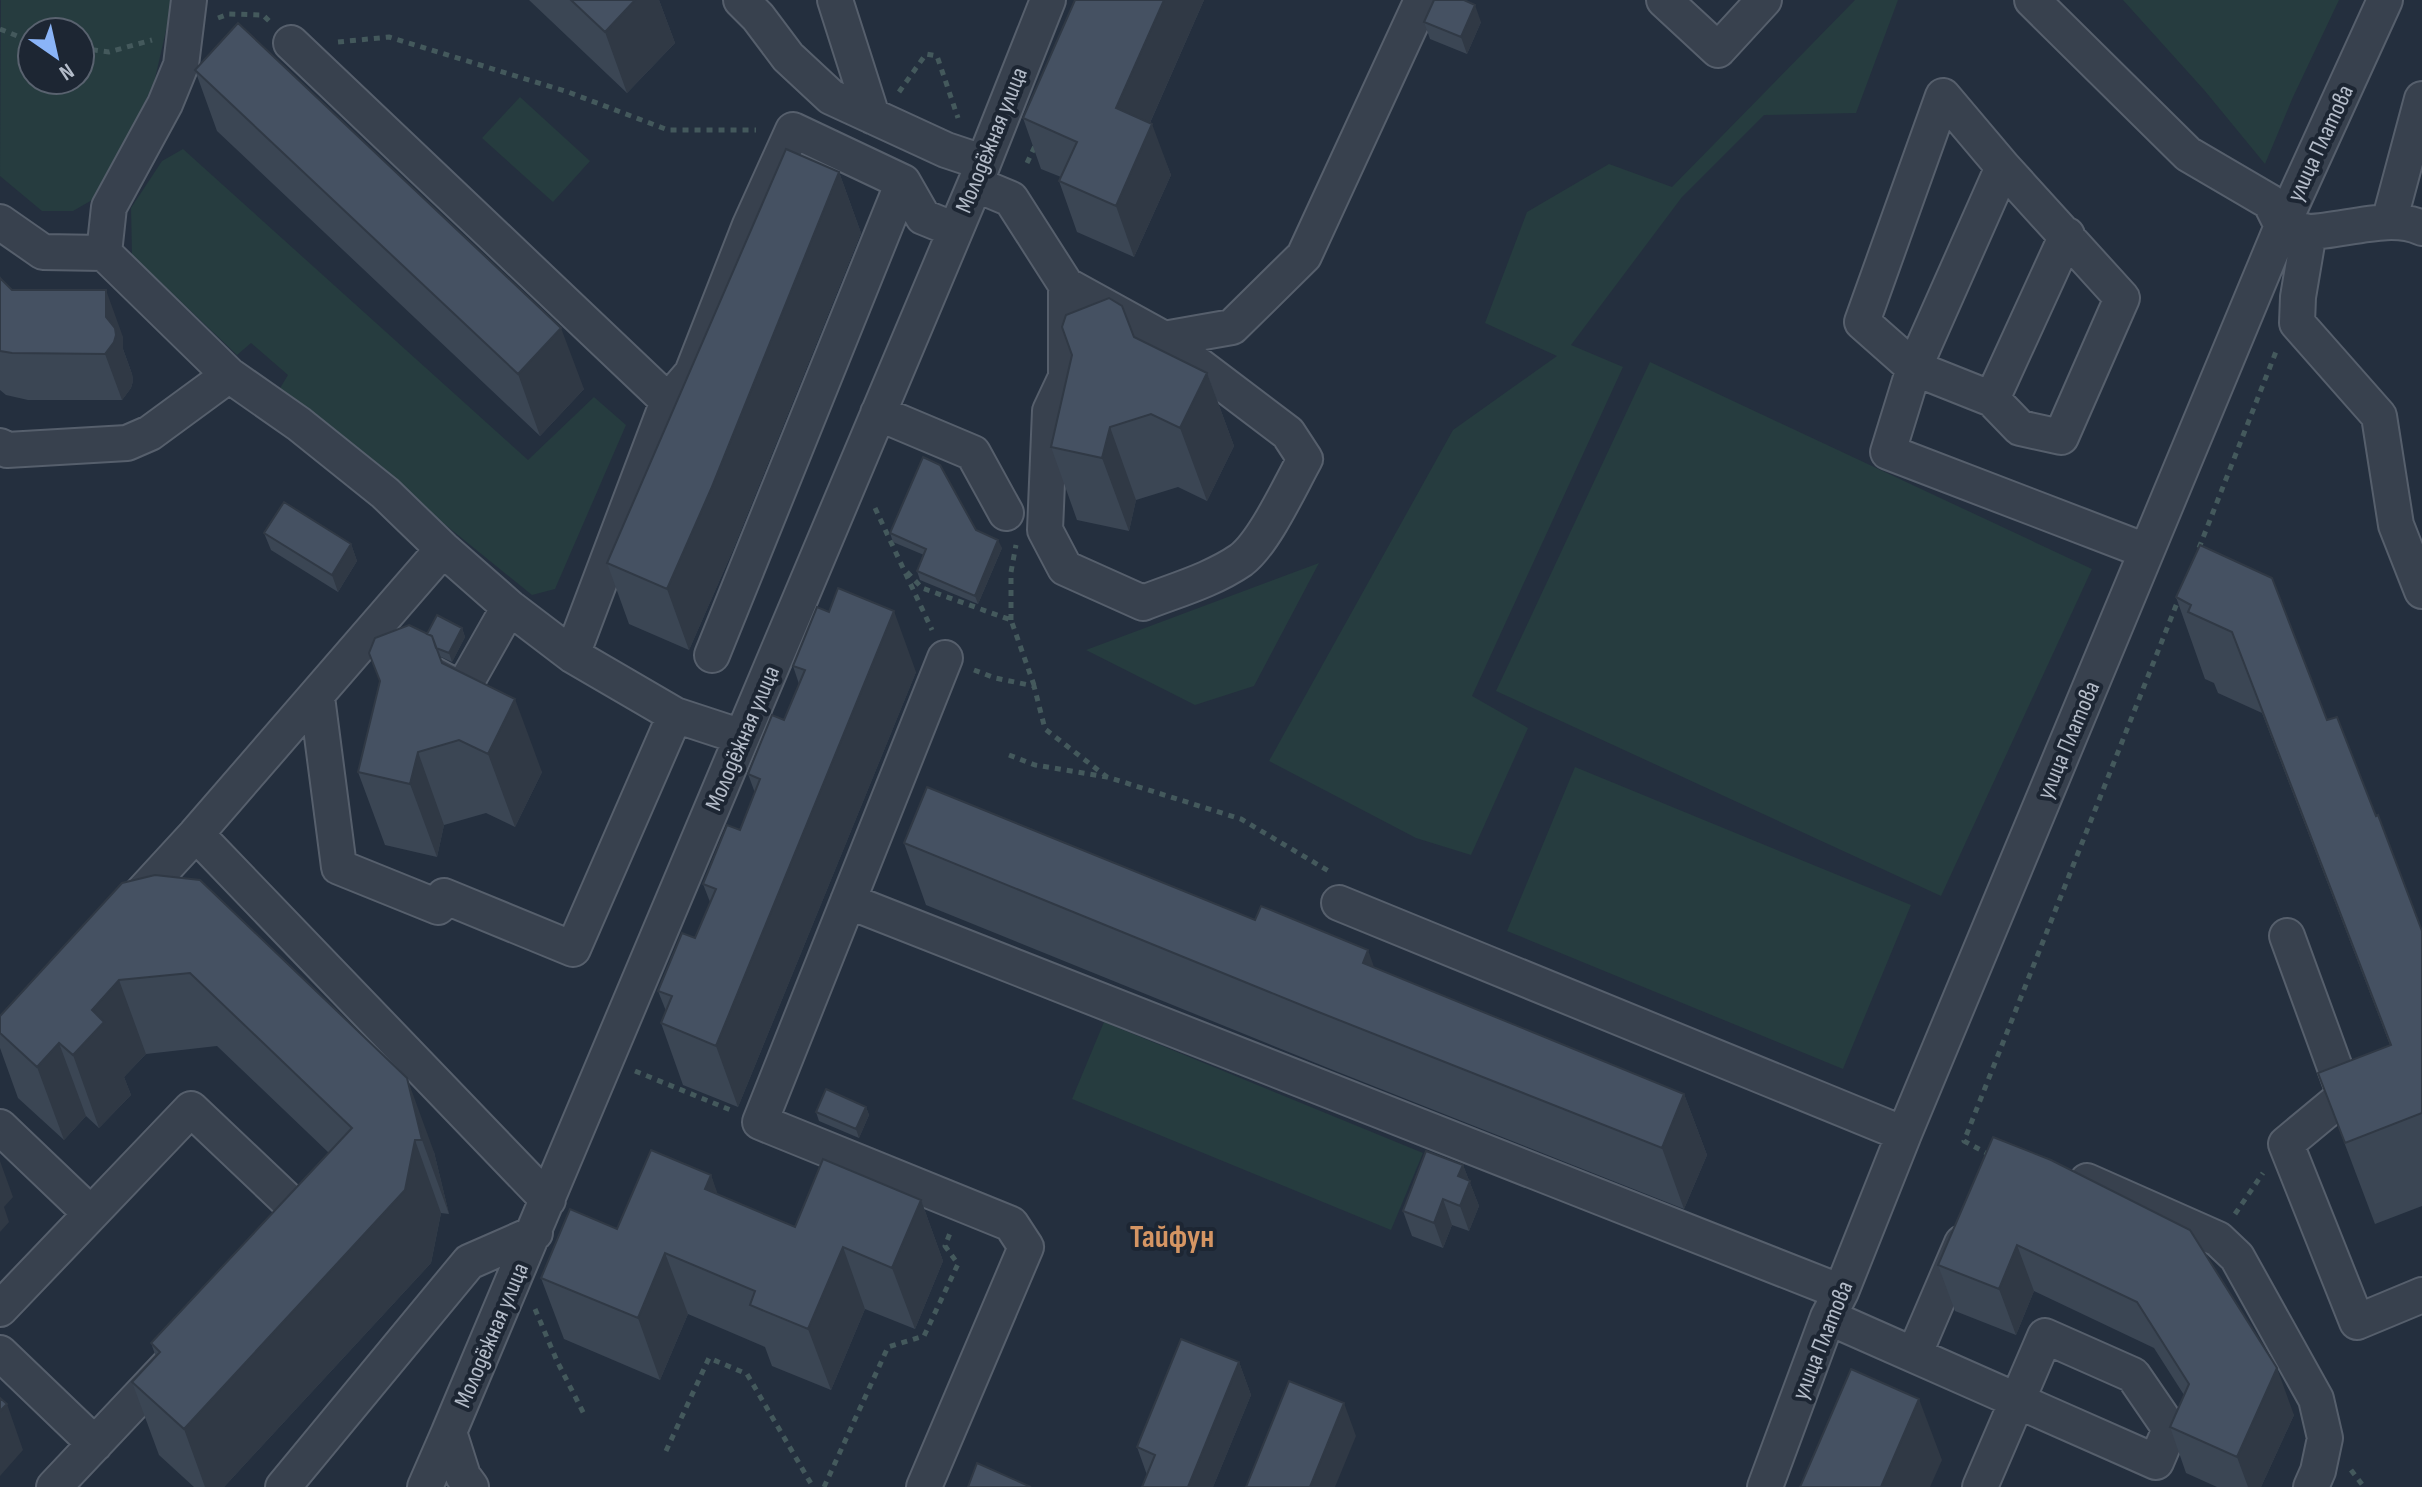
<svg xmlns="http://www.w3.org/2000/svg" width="2422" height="1487" viewBox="0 0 2422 1487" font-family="'Sofia Sans Condensed',sans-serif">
<rect width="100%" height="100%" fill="#242f3e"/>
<path fill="#263c3f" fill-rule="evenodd" d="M1,0H173L154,83L99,196L73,211H42L0,176ZM32,32H80V80H32Z
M1855,0H1898L1856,113L1764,115L1682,197L1571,345L1623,367L1472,696L1528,728L1471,855L1416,838L1269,761L1453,430L1557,356L1485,323L1527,212L1609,164L1672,187Z
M2123,0H2339L2293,97L2265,164L2205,91Z
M520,97L590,161L553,202L482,138Z
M183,149L528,460L594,397L626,425L555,589L532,595L279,390L288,375L251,343L237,355L132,255L131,208L162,161Z
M1650,362L2092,569L1941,896L1496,691Z
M1319,563L1254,686L1195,705L1086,650Z
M1575,767L1911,905L1843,1069L1507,931Z
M1104,1022L1423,1153L1391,1230L1072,1099Z"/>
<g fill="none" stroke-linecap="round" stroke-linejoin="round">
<g stroke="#565f6c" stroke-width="38">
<path id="minor" d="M741,0L758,17L788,57L831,97L946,150L982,162
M835,0L872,116
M1664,0L1718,50L1764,0
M2032,0L2188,154L2270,202L2282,226L2309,232L2298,297L2297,323L2379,416L2396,525L2422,591
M291,43L668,401
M2003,167L1943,96L1862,322L1914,368L1992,399L2020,428L2061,437L2122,298L2003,167L1914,368L1888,452L2146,551
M975,184L1011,199L1066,285L1164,339L1232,327L1304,256L1422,0
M0,222L43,252L104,253L109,207L165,104L181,65L189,0
M2389,222L2422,99
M2309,232C2344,231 2391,213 2422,228
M104,253L229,375L299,424L385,493L443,549L509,607L572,655L675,715L742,737
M1066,285V377
M1164,339L1288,433L1305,459C1290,486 1264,543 1241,560C1212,580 1176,590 1143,603L1065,568L1045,530L1050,411L1066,377Z
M1992,399L2067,235
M878,413L973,453L1006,513
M0,446L7,450L127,443L150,433L229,375
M572,655L668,401L692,373L750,225L793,130L903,182L923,217L955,230
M712,655L903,182
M434,675L462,690L509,607
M317,697L339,867L438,907L444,896L573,949L675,715
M196,834L443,549
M848,901L1841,1292
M1339,903L1904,1134
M127,909L196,834L548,1200
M2287,936L2345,1095L2286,1144L2357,1322L2422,1295
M0,1127L90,1213
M2087,1181L2218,1239L2237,1257L2316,1399L2325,1438L2318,1471L2311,1487
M0,1309L191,1109L306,1218L295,1230
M1828,1317C1938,1365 2047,1414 2156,1462L2170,1429L2133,1375L2045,1336L1980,1487
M0,1353L95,1444
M1914,1355L1962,1243
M54,1487L169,1365
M283,1487L469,1262L535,1233
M425,1487L449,1432
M471,1487L463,1476L449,1432L975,184L1048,0
M924,1487L1026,1247L1011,1224L760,1122L945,658
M1765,1487L1828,1317L1841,1292L1904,1134L2282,226L2385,0"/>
</g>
<path stroke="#44595c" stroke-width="5" stroke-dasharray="6 6" stroke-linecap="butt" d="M218,18L229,14L263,15L269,21
M0,29L32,42
M338,42L389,37L568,92L668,130H756
M80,48L109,52L152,40
M899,92L926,54L937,56L958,118
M1027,163L1035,146
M875,508L932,630
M2199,548L2277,349
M907,572L922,588L1011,620L1034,685
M1011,620V572L1016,545
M974,670L995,678L1034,686L1045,729L1107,777
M1009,755L1035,765L1107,777L1241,819L1332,873
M635,1071L733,1111
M1990,1155L1964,1141L2179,598
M2235,1214L2263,1173
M535,1309L557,1361L585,1416
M666,1451L709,1358L747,1374L813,1487
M2351,1470L2364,1487
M824,1487L888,1347L924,1336L958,1264L945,1246L950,1233"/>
<use href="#minor" stroke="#38414e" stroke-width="34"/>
</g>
<path fill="#3b4654" d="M529,0H659L675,43L627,93Z
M1075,0H1204L1150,123L1171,175L1134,257L1077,232L1059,181L1061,177L1041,169L1023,118Z
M1424,22H1481L1467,54L1430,39Z
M195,70L584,389L540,436L217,131Z
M839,172L861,233L733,550L689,650L629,624L607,563Z
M0,276L1,280L12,290L123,337V349L132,374L133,381L131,388L122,400H28L6,395L0,390Z
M1134,337L1207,373L1234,446L1207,501L1178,487L1136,500L1129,531L1077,520L1051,447Z
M976,530L1002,548L978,604L920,580L917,571L924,555L893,542L890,533Z
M264,533L351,544L357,561L338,592L271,550Z
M2200,545L2327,720L2376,816L2422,931V1206L2375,1224L2318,1073L2390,1045L2262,713L2218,693L2214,683L2205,679L2176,597Z
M462,628L465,637L452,662L439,656L442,663L542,772L515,827L486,813L444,825L437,857L385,845L358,772L427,634Z
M793,666L916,672L738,1107L683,1085L661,1023L666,1011L658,991L695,938L710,902L703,884L740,830L755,793L748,774L784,720L799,684Z
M904,843L1255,920L1684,1094L1707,1155L1684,1209L1338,1072L926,905Z
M155,875L434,1152L449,1214L441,1213L431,1263L224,1487H194L159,1455L132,1382L156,1357L151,1343L329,1153L217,1046L146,1054L124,1077L131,1095L99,1128L86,1116L64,1140L18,1098L0,1048V1016Z
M866,1107L869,1115L859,1138L819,1121L816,1112Z
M1993,1137L2294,1415L2261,1487H2217L2186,1473L2170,1427L2184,1395L2154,1348L2034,1291L2016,1335L1955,1311L1938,1265Z
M1463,1165L1479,1206L1469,1231L1452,1225L1443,1248L1412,1236L1403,1211Z
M711,1175L717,1194L795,1227L921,1200L943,1261L915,1329L865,1309L831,1390L772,1366L765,1347L688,1314L660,1380L564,1339L541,1278Z
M1239,1362L1251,1395L1213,1487H1142L1147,1475L1137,1447Z"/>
<path fill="#303945" d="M635,0H659L675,43L627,93L605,32Z
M1164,0H1204L1134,159L1116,108Z
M1475,5L1481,22L1467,54L1461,37Z
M1152,124L1171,175L1134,257L1116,206Z
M839,172L861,233L733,550L689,650L667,589Z
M106,290L123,337V349L132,374L133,381L131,388L122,400L105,354Z
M561,328L584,389L540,436L518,374Z
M1207,373L1234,446L1207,501L1180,428Z
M1110,427L1136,500L1129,531L1102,458Z
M998,540L1002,548L978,604L975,596Z
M351,544L357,561L338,592L332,575Z
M894,611L916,672L738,1107L716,1046Z
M462,628L465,637L452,662L449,653Z
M515,699L542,772L515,827L488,754Z
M418,752L444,825L437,857L410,784Z
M1368,950L1390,1012L1363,963Z
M119,980L146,1054L124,1077L131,1095L99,1128L73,1055L92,1010Z
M59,1043L86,1116L64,1140L37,1067Z
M407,1078L434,1152L449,1214L422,1140Z
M1684,1094L1707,1155L1684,1209L1662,1148Z
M866,1107L869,1115L859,1138L856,1129Z
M415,1140L441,1213L431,1263L224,1487H205L184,1429Z
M0,1161L13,1197L4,1207L9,1222L0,1232Z
M1463,1165L1479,1206L1469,1231L1460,1206L1458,1176Z
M711,1175L733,1237L705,1189Z
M1443,1199L1452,1225L1443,1248L1434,1223Z
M921,1200L943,1261L915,1329L892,1268Z
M2017,1245L2034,1291L2016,1335L1999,1289Z
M843,1247L865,1309L831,1390L808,1329Z
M665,1253L688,1314L660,1380L638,1318Z
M1239,1362L1251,1395L1213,1487H1188Z
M2277,1368L2294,1415L2261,1487H2248L2237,1457Z
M0,1396L4,1407L7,1404L23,1450L0,1476Z
M1919,1399L1942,1460L1930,1487H1881Z
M1344,1403L1356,1436L1335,1487H1310Z"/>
<path fill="#455162" stroke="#303945" stroke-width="2" d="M571,0H635L605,32Z
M1075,0H1164L1116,108L1152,124L1116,206L1059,181L1077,142L1023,118Z
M1434,0H1464L1475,5L1461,37L1424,22Z
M238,23L561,328L518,374L195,70Z
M786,149L839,172L711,489L667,589L607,563Z
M0,278L12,290H106V317L115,328L116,335L114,342L105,354L12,353L0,351Z
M1109,298L1122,306L1134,337L1207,373L1180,428L1151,414L1110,427L1102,458L1051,447L1072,355L1062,327L1066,315Z
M923,457L940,465L976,530L998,540L975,596L917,571L926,549L890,533Z
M284,502L351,544L332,575L264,533Z
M2200,545L2272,578L2327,720L2337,717L2376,816L2378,815L2422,931V1113L2345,1143L2318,1073L2391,1045L2232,632L2188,612L2191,605L2176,597Z
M838,588L894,611L716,1046L661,1023L672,996L658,991L682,933L695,938L716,889L703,884L727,825L740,830L760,779L748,774L772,715L784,720L805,670L793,666L817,607L829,612Z
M437,615L462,628L449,653L436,648L432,636L427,634Z
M409,625L432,636L442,663L515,699L488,754L459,740L418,752L410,784L358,772L380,681L369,653L375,638Z
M927,787L1255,920L1261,906L1368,950L1363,963L1684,1094L1662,1148L1316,1011L904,843Z
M155,875L200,880L407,1078L422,1140H415L405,1190L184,1429L132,1382L160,1352L151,1343L352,1128L190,973L119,980L92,1010L104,1022L73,1055L59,1043L37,1067L0,1033V1016L122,883Z
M826,1089L866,1107L856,1129L816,1112Z
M1993,1137L2051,1160L2190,1230L2277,1368L2237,1457L2170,1427L2189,1384L2137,1302L2017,1245L1999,1289L1938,1265Z
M651,1150L711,1175L705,1189L795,1227L823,1159L921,1200L892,1268L843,1247L808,1329L750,1305L755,1291L665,1253L638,1318L541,1278L570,1209L617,1229Z
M1426,1151L1463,1165L1458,1176L1470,1181L1460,1206L1443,1199L1434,1223L1403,1211Z
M1181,1339L1239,1362L1188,1487H1142L1155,1455L1137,1447Z
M1851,1369L1919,1399L1881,1487H1800Z
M1289,1381L1344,1403L1310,1487H1246Z
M0,1398L7,1404L0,1411Z
M977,1463L1031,1487H968Z"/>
<g text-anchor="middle" stroke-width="8" stroke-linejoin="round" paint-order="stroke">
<g font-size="24" fill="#b4bcc9" stroke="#1d2633">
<text transform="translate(991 140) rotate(-68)" y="8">Молодёжная улица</text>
<text transform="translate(2320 143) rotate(-65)" y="8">улица Платова</text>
<text transform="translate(742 738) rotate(-67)" y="8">Молодёжная улица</text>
<text transform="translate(2068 740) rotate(-67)" y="8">улица Платова</text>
<text transform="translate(491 1335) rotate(-67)" y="8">Молодёжная улица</text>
<text transform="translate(1822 1340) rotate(-68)" y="8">улица Платова</text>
</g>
<g font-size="32" font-weight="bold" fill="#d59563" stroke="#1d2633">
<text x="1172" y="1247">Тайфун</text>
</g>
</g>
<g transform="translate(56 56) rotate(146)"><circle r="38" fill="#1d2633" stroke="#59626f" stroke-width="2"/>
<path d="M0-6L14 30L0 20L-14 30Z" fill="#8ab4f8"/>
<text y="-12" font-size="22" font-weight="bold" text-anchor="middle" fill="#b4bcc9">N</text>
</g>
</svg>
